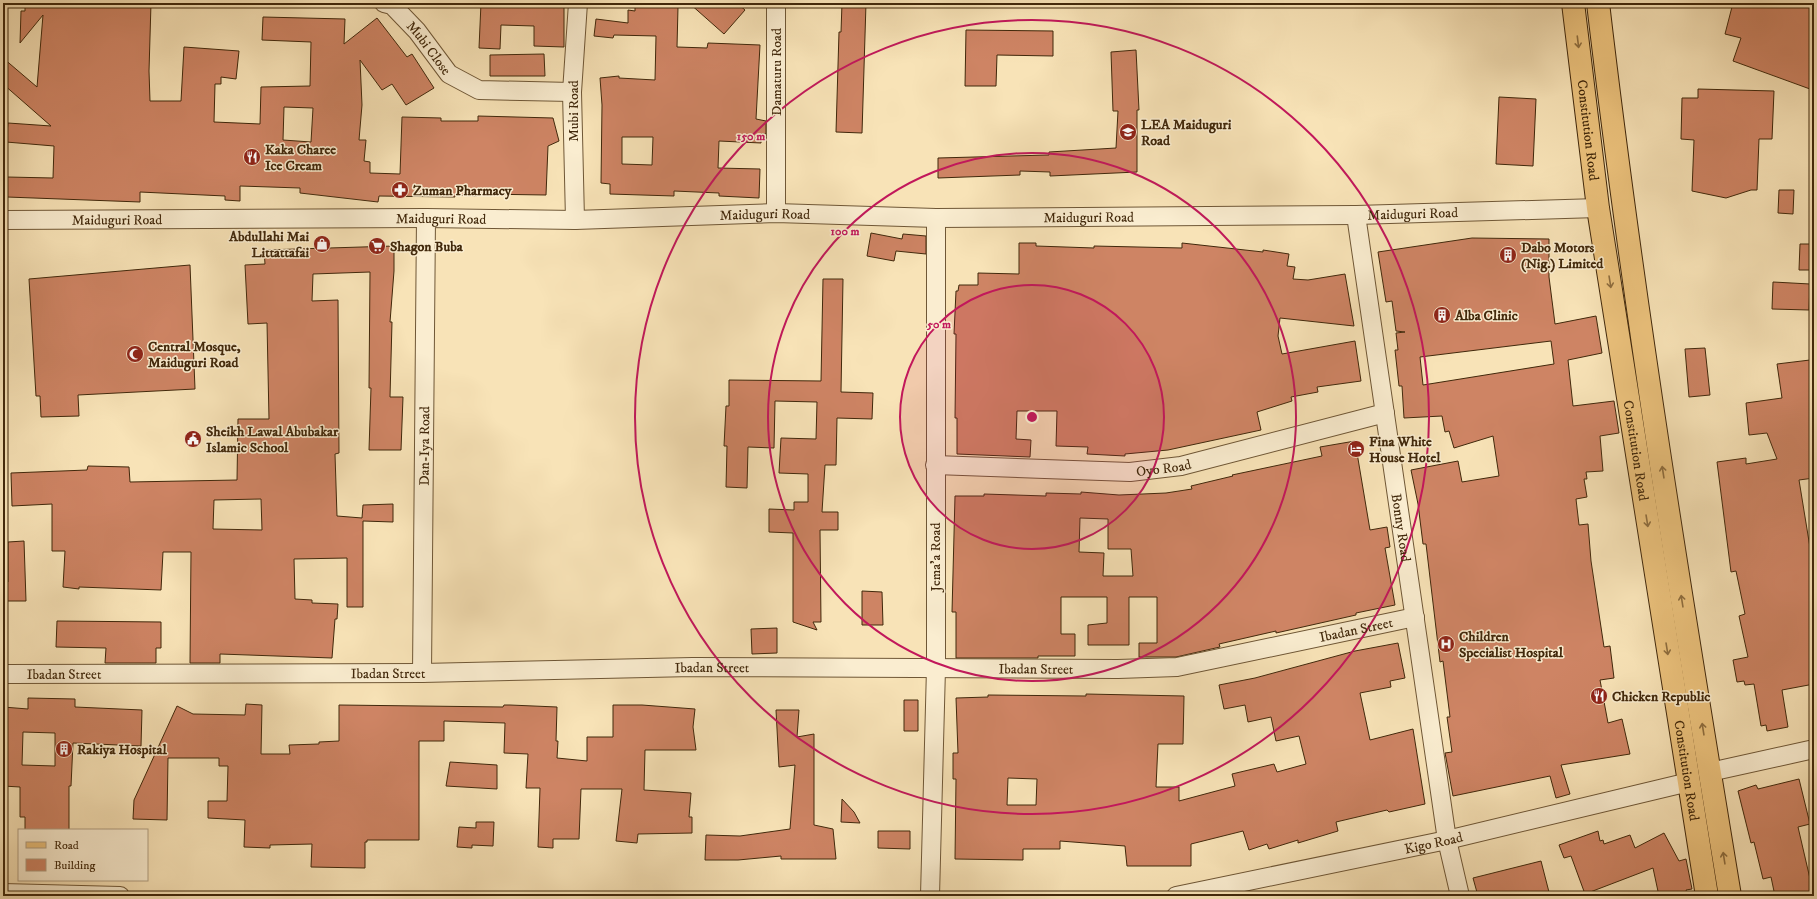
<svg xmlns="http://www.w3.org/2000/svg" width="1817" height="899" viewBox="0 0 1817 899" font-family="'IM FELL DW Pica',serif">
<rect width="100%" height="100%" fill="#f8e3b7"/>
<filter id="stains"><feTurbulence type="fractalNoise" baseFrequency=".005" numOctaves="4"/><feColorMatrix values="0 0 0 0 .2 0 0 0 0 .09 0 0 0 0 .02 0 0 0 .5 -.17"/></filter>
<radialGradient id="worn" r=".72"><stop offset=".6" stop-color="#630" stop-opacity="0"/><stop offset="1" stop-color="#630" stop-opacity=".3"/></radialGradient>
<path fill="#ce8464" stroke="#41280b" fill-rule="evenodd" d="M25,3H151L149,71L150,101H181L184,47L239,51L236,79L221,77V84H215L214,122L260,124L261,87L310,86L311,42L262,40L263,17L345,19L344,44L377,18L407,57L412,54L434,88L406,105L392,84L382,90L360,60L362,105L359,140H366L364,161L370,162V173L400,174L402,117L441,118V121H478V116L553,118L559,141L548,146L546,195L477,194V196L455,195V197L379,196L378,202L300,193V188L240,186V201L225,200V196L140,192V202L7,197V177L53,178L54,146L6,142L8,123L51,126L3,84V58L37,87L43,15L20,43L21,11H25ZM284,107L313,108L311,142L283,140Z
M481,3H564V47L534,46V26L501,25L500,49L479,48Z
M689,3H737L745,10L724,34Z
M842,3H866L862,133L836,132L839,32H841Z
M1733,3H1814V78L1810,89L1733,61L1741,38L1725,34Z
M635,6L678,7L677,47L707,48L708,43L760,45L756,119L766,121V134H761V143L719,141L718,168L760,169L759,198L719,196V193L674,191V196L610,194V184L601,183L602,105L600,78L619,76V78L655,80L656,36L614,35L613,38L594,36L596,19L628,23V10L635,11ZM622,137H653L652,165L622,164Z
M966,30L1053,31V56L997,55L996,86H965Z
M1136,50L1139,110H1137V172L1050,176V172L1020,171V175L938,178V158L1049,155V152L1116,148L1118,111H1113L1111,52Z
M544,54L545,76H490V55Z
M1698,89L1774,91L1772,139H1759L1757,190H1751L1726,198L1692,191L1694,140L1681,139L1682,98H1698Z
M1499,97L1536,99L1533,166L1496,164Z
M1779,190H1794L1793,214L1778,213Z
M871,233L902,239L903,234L926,236V254L896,251L894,261L867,256Z
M1472,238L1549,239V277L1555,324L1596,316L1602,353L1568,360L1573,406L1614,401L1619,433L1600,436L1603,471L1586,472L1587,479H1584L1587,497L1576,499L1579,525L1588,524L1591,561L1604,647L1610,646L1614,678L1600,680L1608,723L1622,719L1630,754L1561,765L1570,794L1556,798L1550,776L1453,796L1446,758L1445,753L1452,752L1447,717H1450L1443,661L1440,662L1426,544H1423L1418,504L1411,470L1458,461L1462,482L1499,476L1493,436L1454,448L1449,431L1445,432L1442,416L1404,418L1402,386H1399L1395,350H1398L1396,333L1405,332L1396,331L1392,301L1386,302L1378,252ZM1551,341L1554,364L1423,385L1420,357Z
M1019,243H1036V246L1094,248V246L1182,248V243L1263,252V250L1289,254L1287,266L1295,267L1293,279L1308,280L1345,274L1354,326L1280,318L1278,336L1282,354L1355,341L1361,381L1317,387L1318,392L1291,397L1292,401L1257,412L1261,430L1168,450L1125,454V456L1087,454L1088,447L1056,446L1057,411H1017L1016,439L1031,440L1030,457L957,454V418H955L956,334H954L956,291H958L959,285H978V273L1019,274Z
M1800,244H1814V270H1799Z
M394,246V271L390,322H392L390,397H403L401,450H369L371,388H369L370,272L313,274L312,301L338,300L339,453L335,454L337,516L362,518L363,505L393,504V522L363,521V607H347V558L294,559L295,599L312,600V603L338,604L337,619H335L332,658L220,654V663H190L191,552H163L161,590L79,587V589L63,587L65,551H52V504L12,506L11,473L87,470L88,466L129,467L130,482L237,480L238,419H269L267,323L248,324L245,265L265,264L264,250ZM261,499L262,530L213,529L214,500Z
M190,265L195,389L78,395L79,416L41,417L40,396H36L29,279Z
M823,279H843L841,392L873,393L872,419L837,418L836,465H825L822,512H838V530H820L821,622H813L817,630L793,622V533L769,532V509L794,510V502H808V474L779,473L781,438L816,439L817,402L775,401L774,448L748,447L747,488L726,487L727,446H724L726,406H729V380L821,381Z
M1773,282L1810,284L1809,310L1772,309Z
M1705,348L1710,395L1689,397L1685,349Z
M1810,360L1814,389V478L1799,480L1814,572V684L1782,690L1788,727L1767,731L1766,725L1761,726L1754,684L1745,685L1744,681L1737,682L1733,660L1748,657L1739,616L1745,614L1736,571L1731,572L1717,462L1746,458V464L1777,459L1767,433L1749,435L1746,403L1782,398L1777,364Z
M1355,441L1370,530L1387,527L1390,547L1385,548L1395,605L1356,613V615L1276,633V631L1219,644L1220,647L1176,657H1139V643H1157V597H1129V645H1088V625L1107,623V597H1061V634H1075V656H1038V658H956V612H952L955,496H984V494L1046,496V493L1081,494V492L1119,495L1166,493L1192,489L1191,486L1233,476L1232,475L1322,456L1320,447ZM1080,518L1108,519V549H1131L1133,576H1103L1104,553L1079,552Z
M24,541L26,601H3V582H8V542Z
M862,591L882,592L883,625H862Z
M57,621L161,622V648H156V663H105L106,648L56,647Z
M777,628V653L752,654L751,629Z
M1398,643L1405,678L1390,681L1391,687L1360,693L1370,740L1413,729L1425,804L1389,812L1387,810L1336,822L1338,831L1298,843V840L1269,849L1267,844L1249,850L1243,831L1191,844V866H1127L1125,846L1060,841V849H1023V860L955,859L956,779H953V753H958L956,698L988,697V695L1086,696V694L1184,696L1183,744H1158L1156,787H1179V801L1235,786L1232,774L1274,764L1277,772L1306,764L1299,736L1276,741L1271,717L1248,722L1245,705L1224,709L1219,685L1255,678L1355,651ZM1008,778L1037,779L1036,805H1007Z
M28,698L75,699V707L142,710L141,746L73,743L71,786H69V830H25V817H20V787L3,786V707L28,709ZM23,732L55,733V766L22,765Z
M904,700H918V731H904Z
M246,704L262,705L261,754H290L289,745L319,744V742L339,741V705L503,707L504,705H510L557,707L556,741H558L557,758L587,761V737H613V705H642L695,709L693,727L696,750H645L644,790L691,793L689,817H692V833L638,834L637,843L616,841L622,789H581L579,839H553V848L538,847L540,788H526L528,754L504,753L505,723L444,721V741H419V840H367V842H365V868L311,867L312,844L270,845V848L244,847L245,820L208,818V801H227L228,766H219V758H168L167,820L133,819L134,800L177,706L193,714L245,715Z
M776,710H799L797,737L814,734V825L833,829L836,859H781V856L738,860H705L706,835L740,836L790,829L795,765L779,767Z
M450,762L497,765V789L446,786Z
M1799,779L1810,824L1798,827L1814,896H1775L1771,877L1763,879L1754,842L1751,843L1738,791L1756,785L1758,789Z
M842,799L854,812L860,823L841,822Z
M476,822H494L493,846L472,845V848L457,847L459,827L476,828Z
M878,831H910V849L878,848Z
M1598,831L1600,841L1603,840L1604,844L1630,835L1635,848L1664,833L1679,861L1686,859L1692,889L1686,890L1688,896H1659L1653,868L1585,894L1571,856L1564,858L1559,845Z
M1541,861L1550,896H1478L1473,878Z"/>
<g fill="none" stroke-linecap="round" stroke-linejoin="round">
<g stroke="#6f5736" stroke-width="20">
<g id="street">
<path id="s1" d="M384,3L392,5L417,31L449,74L479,90L572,92"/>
<path d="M776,213V3"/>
<path id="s2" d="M1356,215L1447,840L1460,896"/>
<path id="s3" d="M3,220L426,218L575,220L776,213L936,218L1356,215L1598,208"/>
<path d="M575,220L572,92L578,3"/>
<path id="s4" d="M935,465L1130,472L1181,466L1385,413"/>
<path id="s5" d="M422,673L426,218"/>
<path id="s6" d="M3,674L422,673L693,667L1118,669L1177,667L1415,617"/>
<path d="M1710,772L1814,749"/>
<path d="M3,893L120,896"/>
<path d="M930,896L936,668V218"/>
<path id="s7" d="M1176,896L1447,840L1689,782"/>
</g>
</g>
<g stroke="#41280b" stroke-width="24">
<g id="primary">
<path id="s8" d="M1573,3L1598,208L1707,896"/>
<path d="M1598,3C1633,302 1681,599 1730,896"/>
</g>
</g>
<use href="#street" stroke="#faedd0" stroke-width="18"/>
<use href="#primary" stroke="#ecc27c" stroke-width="22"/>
</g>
<defs><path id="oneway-shaft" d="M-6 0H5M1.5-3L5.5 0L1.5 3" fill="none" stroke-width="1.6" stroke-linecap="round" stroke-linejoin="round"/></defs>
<g stroke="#8e6d3e">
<use href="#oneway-shaft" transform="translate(1578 42) rotate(83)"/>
<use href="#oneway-shaft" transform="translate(1610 282) rotate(81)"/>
<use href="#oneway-shaft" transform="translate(1663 472) rotate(-99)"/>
<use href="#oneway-shaft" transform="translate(1647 521) rotate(81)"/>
<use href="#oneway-shaft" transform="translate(1682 601) rotate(-99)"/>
<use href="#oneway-shaft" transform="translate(1667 649) rotate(81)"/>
<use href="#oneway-shaft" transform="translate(1703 729) rotate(-99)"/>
<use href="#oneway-shaft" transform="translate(1724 858) rotate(-99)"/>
</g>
<circle cx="1032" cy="417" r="132" fill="#c2185b" fill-opacity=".12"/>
<g fill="none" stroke="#c2185b" stroke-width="2">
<circle cx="1032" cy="417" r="132"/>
<circle cx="1032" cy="417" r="264"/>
<circle cx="1032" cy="417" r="397"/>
</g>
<defs>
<g id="school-disc" transform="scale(0.9)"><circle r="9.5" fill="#8f2418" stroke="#faedd0"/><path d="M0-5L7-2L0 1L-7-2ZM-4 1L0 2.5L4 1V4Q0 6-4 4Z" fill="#fff"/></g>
<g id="restaurant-disc" transform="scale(0.9)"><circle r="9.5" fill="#8f2418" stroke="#faedd0"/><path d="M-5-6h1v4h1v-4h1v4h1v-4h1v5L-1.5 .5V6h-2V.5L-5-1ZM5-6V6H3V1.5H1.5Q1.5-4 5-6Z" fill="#fff"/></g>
<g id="pharmacy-disc" transform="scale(0.9)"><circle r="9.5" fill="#8f2418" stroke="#faedd0"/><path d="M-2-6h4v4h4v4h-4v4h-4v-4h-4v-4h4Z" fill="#fff"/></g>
<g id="shop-disc" transform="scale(0.9)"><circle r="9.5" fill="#8f2418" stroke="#faedd0"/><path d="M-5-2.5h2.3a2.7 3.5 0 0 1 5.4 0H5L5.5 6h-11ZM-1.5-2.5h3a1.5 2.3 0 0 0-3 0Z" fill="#fff"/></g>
<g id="supermarket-disc" transform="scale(0.9)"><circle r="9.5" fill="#8f2418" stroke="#faedd0"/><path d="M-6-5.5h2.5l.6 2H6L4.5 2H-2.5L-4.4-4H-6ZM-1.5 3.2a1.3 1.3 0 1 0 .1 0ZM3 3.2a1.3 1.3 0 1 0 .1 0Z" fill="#fff"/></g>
<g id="building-disc" transform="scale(0.9)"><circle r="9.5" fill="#8f2418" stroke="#faedd0"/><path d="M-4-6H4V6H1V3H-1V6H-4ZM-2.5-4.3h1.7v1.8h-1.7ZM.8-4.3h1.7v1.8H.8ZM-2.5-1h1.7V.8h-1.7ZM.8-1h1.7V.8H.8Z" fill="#fff"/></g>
<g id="mosque-disc" transform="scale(0.9)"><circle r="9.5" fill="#8f2418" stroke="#faedd0"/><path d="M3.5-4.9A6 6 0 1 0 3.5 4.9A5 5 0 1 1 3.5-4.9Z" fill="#fff"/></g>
<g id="civic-disc" transform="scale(0.9)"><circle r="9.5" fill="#8f2418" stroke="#faedd0"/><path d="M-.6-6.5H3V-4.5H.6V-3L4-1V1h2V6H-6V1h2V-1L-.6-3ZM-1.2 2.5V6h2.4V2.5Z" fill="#fff"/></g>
<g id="hotel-disc" transform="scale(0.9)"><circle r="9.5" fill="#8f2418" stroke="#faedd0"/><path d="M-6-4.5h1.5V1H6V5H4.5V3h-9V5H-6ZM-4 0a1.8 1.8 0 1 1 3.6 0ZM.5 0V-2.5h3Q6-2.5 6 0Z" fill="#fff"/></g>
<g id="hospital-disc" transform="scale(0.9)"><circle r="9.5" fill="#8f2418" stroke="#faedd0"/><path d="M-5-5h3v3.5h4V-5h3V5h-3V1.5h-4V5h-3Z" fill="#fff"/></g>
</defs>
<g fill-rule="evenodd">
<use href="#school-disc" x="1128" y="132"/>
<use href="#restaurant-disc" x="252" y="157"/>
<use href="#pharmacy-disc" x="400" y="190"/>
<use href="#shop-disc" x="322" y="244"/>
<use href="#supermarket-disc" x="377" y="246"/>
<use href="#building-disc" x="1508" y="255"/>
<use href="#building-disc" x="1442" y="315"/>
<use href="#mosque-disc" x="135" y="354"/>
<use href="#civic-disc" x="193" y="439"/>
<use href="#hotel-disc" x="1356" y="449"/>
<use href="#hospital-disc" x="1446" y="644"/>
<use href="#restaurant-disc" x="1599" y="696"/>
<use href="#building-disc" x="64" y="749"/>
</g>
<g text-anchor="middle" stroke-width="3" stroke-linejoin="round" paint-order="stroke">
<g font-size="14" fill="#41280b" stroke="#faedd0">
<text dy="5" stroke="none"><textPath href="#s1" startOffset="65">Mubi Close</textPath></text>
<text transform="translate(776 72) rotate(-90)" y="5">Damaturu Road</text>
<text transform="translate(573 111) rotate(-90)" y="5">Mubi Road</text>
<text dy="5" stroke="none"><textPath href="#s8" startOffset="128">Constitution Road</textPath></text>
<text dy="5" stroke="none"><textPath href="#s3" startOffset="1410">Maiduguri Road</textPath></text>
<text dy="5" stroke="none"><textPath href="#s3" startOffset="762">Maiduguri Road</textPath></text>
<text dy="5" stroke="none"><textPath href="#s3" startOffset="1086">Maiduguri Road</textPath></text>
<text dy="5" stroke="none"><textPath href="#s3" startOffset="114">Maiduguri Road</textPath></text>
<text dy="5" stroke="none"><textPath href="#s3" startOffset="438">Maiduguri Road</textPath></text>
<text dy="5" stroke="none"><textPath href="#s5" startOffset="227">Dan-Iya Road</textPath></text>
<text dy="5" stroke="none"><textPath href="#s8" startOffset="452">Constitution Road</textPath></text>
<text dy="5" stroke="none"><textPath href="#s4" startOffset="229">Oyo Road</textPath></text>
<text dy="5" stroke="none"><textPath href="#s2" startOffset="316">Bonny Road</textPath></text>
<text transform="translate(935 557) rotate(-90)" y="5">Jema'a Road</text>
<text dy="5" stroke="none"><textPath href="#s6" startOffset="1357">Ibadan Street</textPath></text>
<text dy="5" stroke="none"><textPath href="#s6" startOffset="709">Ibadan Street</textPath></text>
<text dy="5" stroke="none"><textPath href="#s6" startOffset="1033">Ibadan Street</textPath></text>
<text dy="5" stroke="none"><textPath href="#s6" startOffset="61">Ibadan Street</textPath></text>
<text dy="5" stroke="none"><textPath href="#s6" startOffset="385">Ibadan Street</textPath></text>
<text dy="5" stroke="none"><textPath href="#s8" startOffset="776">Constitution Road</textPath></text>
<text dy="5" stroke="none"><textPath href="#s7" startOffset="263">Kigo Road</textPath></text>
</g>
<g font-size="14" font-weight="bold" fill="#41280b" stroke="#faedd0" text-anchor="start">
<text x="1141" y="129">LEA Maiduguri<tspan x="1141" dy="16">Road</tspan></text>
<text x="265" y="154">Kaka Charee<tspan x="265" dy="16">Ice Cream</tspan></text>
<text x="413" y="195">Zuman Pharmacy</text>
<text x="309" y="241" text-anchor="end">Abdullahi Mai<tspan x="309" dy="16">Littattafai</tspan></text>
<text x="390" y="251">Shagon Buba</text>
<text x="1521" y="252">Dabo Motors<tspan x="1521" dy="16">(Nig.) Limited</tspan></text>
<text x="1455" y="320">Alba Clinic</text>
<text x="148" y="351">Central Mosque,<tspan x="148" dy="16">Maiduguri Road</tspan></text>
<text x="206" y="436">Sheikh Lawal Abubakar<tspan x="206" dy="16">Islamic School</tspan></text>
<text x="1369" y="446">Fina White<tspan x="1369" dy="16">House Hotel</tspan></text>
<text x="1459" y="641">Children<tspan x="1459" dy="16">Specialist Hospital</tspan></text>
<text x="1612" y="701">Chicken Republic</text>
<text x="77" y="754">Rakiya Hospital</text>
</g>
</g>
<circle cx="1032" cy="417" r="6" fill="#c2185b" stroke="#faedd0" stroke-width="2"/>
<g font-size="12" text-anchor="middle" font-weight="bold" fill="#c2185b" stroke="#faedd0" stroke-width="3" stroke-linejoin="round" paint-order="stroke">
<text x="751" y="140">150 m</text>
<text x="845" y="235">100 m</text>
<text x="939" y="328">50 m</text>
</g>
<rect width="1817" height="899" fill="none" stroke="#f8e3b7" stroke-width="16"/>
<rect x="4" y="4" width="1809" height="891" fill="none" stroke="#41280b" stroke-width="2"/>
<rect x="8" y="8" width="1801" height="883" fill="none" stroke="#41280b"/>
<rect x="18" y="829" width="130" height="52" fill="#faedd0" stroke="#b09e81"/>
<rect x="26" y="842" width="20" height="6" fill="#ecc27c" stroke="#b09e81"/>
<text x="54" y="849" font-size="12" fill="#41280b">Road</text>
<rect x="26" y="859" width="20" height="12" fill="#ce8464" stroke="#b09e81"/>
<text x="54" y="869" font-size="12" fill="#41280b">Building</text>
<rect width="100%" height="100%" filter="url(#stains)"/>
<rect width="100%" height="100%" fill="url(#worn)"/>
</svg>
